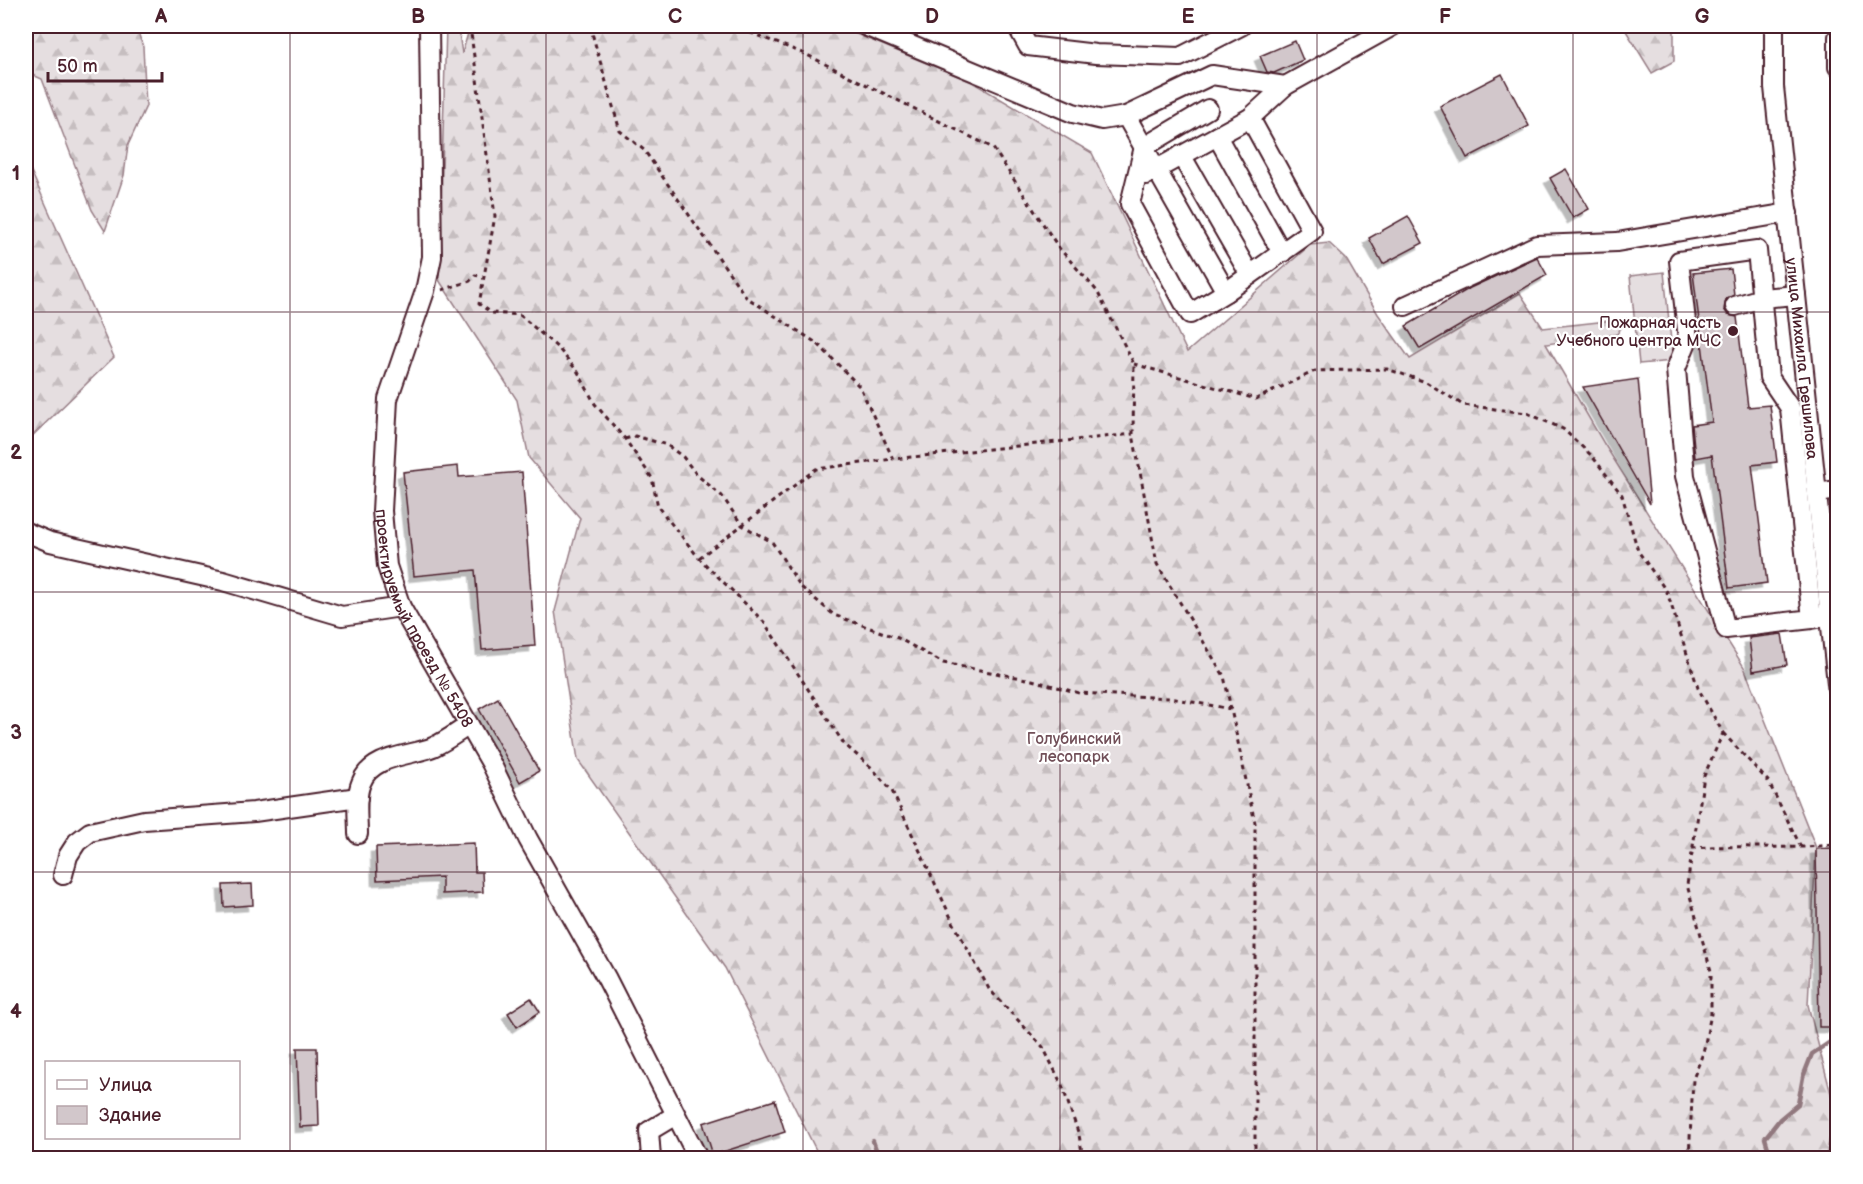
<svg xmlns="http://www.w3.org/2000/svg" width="1863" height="1184" viewBox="0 0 1863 1184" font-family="'Balsamiq Sans',sans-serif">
<defs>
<pattern id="forest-firs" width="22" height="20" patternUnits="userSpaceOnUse" patternTransform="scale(1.5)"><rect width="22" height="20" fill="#e5dee0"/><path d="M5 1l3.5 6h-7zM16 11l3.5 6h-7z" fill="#c6bec0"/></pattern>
<filter id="shadow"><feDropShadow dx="-5.5" dy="5.5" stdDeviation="0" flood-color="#0004"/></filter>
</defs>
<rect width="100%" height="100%" fill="#fff"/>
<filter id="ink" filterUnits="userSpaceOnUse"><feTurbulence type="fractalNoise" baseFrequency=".0167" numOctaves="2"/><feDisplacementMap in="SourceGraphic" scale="12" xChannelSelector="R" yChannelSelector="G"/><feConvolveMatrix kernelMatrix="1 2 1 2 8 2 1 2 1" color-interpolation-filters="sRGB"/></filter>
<g filter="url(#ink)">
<path fill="#e5dee0" stroke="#987e86" stroke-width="1.5" d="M1664,272L1673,361L1639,364L1630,276Z"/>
<path fill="url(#forest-firs)" stroke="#987e86" stroke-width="1.5" d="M26,26H136L143,47L146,106L128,145L124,175L105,231L92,210L42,79L26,72Z
M446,26H458L462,54L470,26H837L972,82L1092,153L1187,352L1310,245L1329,243L1346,259L1378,314L1410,359L1520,293L1543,328L1627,319L1617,334L1546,344L1603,442L1744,667L1816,848L1808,1005L1835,1109L1826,1158H820L725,968L578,760L555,611L580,518L529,458L517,400L439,280Z
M1623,26H1674V61L1652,73Z
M26,160L114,357L26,442Z"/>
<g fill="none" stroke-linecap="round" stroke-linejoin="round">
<path stroke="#91787e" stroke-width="4.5" d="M873,1141L879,1158
M1771,1158L1765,1138L1780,1119L1798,1104L1803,1077L1812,1054L1830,1042"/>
</g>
<path fill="#d2c7cb" stroke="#4a1f2b" stroke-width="1.5" filter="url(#shadow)" d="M1295,41L1303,60L1274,73L1267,72L1260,56Z
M1502,74L1529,126L1467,158L1440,106Z
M1566,169L1589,209L1573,218L1550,178Z
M1408,216L1423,243L1383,264L1369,238Z
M1537,257L1547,275L1420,349L1406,326L1470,288Z
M1731,269L1734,295L1726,299L1724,309L1728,315L1737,317L1748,407L1770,405L1777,462L1752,465L1767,583L1729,588L1712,455L1695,458L1692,425L1712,422L1693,273Z
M1638,379L1650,504L1583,387Z
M458,466L459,477L522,472L535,646L482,650L475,570L414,576L403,472Z
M1782,634L1787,665L1753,671L1749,638Z
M498,698L539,771L520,782L479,709Z
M474,843L475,872H482L483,892L442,894V877L377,880L376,847Z
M1832,848L1835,1027H1819L1816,849Z
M252,884L253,905L224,907L223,885Z
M531,998L540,1012L517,1027L508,1013Z
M297,1048H317L319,1126L300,1127Z
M775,1100L785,1132L713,1155L703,1123Z"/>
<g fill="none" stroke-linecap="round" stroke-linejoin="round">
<g stroke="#4a1f2b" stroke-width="22">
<g id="minor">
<path id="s1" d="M429,26L432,257L425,291L388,399L382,511L387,566L401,607L491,763L528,839L607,979L698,1158"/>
<path d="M865,26L1073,113L1102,120L1126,116L1212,75L1285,86L1393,26"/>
<path d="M1017,26L1028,46L1096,54L1180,57L1241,26"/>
<path id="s2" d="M1774,26V87L1838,693"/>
<path d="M1838,37V67"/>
<path d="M1208,109L1144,147L1130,204L1190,314L1226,292L1312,231L1250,118"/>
<path d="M1126,116L1226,292"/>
<path d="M1217,136L1282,253"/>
<path d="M1181,155L1250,275"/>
<path d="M1146,175L1250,118L1285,86"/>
<path d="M1405,306L1537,245L1617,242L1788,213"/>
<path d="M1735,306L1762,298L1796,295"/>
<path d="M1817,493L1838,490"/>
<path d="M26,532L50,542L223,581L342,616L401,607"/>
<path d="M1812,619L1790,408L1769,377L1757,250L1679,261L1688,339L1676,369L1685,476L1726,629L1812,619L1830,616"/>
<path d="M358,834C358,818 355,798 361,783C371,755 411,756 433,747C446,741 458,732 469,725"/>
<path d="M63,875L68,856L77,842L90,832L144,820L254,812L358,797"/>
<path d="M651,1158L649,1131L674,1116"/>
</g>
</g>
<path stroke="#4a1f2b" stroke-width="3" stroke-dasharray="4.5 4.5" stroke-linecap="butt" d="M470,26L495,216L479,304L492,313L520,315L559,349L578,372L595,404L625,439L652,478L658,507L699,558L764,622L844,744L872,768L892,791L952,920L989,989L1043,1047L1062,1085L1079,1135L1083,1158
M590,26L620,131L644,150L746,297L818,344L860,387L893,459L1133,434
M733,26L805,54L993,148L1059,248L1097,291L1134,364L1133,434L1157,564L1224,676L1255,823V1158
M442,290L470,281L475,275L483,277
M1134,364L1256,399L1315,371L1387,369L1426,382L1463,405L1527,413L1563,429L1592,456L1622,495L1638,551L1667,592L1698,688L1723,733L1704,776L1687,885L1711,971V1014L1703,1053L1693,1079L1689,1158
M625,439L635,436L667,445L683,457L697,475L722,496L742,525L772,542L801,587L834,615L898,638L943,663L1032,680L1079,693L1170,698L1231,709
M699,558L816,469L893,459
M1723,733L1768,781L1802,849
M1692,848C1741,844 1789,851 1838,844"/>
<use href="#minor" stroke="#fff" stroke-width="18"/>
</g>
</g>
<path fill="none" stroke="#4a1f2b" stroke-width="1.5" stroke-opacity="0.55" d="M290,26V1158M546,26V1158M803,26V1158M1060,26V1158M1317,26V1158M1573,26V1158M26,312H1838M26,592H1838M26,872H1838"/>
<circle fill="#4a1f2b" stroke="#fff" stroke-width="2" cx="1733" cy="331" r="6"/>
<g text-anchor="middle" stroke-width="4.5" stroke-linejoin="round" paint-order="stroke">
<g font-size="16" fill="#4a1f2b" stroke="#fff" text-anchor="end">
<text x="1721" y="328">Пожарная часть<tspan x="1721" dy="18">Учебного центра МЧС</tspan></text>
</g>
<g font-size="16" fill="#4a1f2b" stroke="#fff">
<text dy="6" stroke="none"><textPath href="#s2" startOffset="334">улица Михаила Грешилова</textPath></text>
<text dy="6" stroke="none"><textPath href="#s1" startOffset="609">проектируемый проезд № 5408</textPath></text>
</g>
<g font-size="16" fill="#714f58" stroke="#fff">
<text x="1074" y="744">Голубинский<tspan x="1074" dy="18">лесопарк</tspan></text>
</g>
</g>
<rect width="1863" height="1184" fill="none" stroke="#fff" stroke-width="66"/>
<rect x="45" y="1061" width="195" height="78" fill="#ffffff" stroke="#b7a5aa" stroke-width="1.5"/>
<rect x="57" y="1080" width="30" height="9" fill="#ffffff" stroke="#b7a5aa" stroke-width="1.5"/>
<text x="99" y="1091" font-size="18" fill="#4a1f2b">Улица</text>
<rect x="57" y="1106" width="30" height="18" fill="#d2c7cb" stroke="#b7a5aa" stroke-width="1.5"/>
<text x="99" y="1121" font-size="18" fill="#4a1f2b">Здание</text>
<path d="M48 72v9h114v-9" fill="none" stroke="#4a1f2b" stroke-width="3"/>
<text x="57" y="72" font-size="18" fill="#4a1f2b" stroke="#ffffff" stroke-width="4.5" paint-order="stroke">50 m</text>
<rect x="33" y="33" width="1797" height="1118" fill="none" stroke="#4a1f2b" stroke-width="2"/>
<g font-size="20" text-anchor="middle" font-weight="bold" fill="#4a1f2b">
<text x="161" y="23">A</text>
<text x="418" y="23">B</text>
<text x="675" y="23">C</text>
<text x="932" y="23">D</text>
<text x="1188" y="23">E</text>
<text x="1445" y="23">F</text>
<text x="1702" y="23">G</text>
<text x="16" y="180">1</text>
<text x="16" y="459">2</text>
<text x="16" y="739">3</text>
<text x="16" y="1018">4</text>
</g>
</svg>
